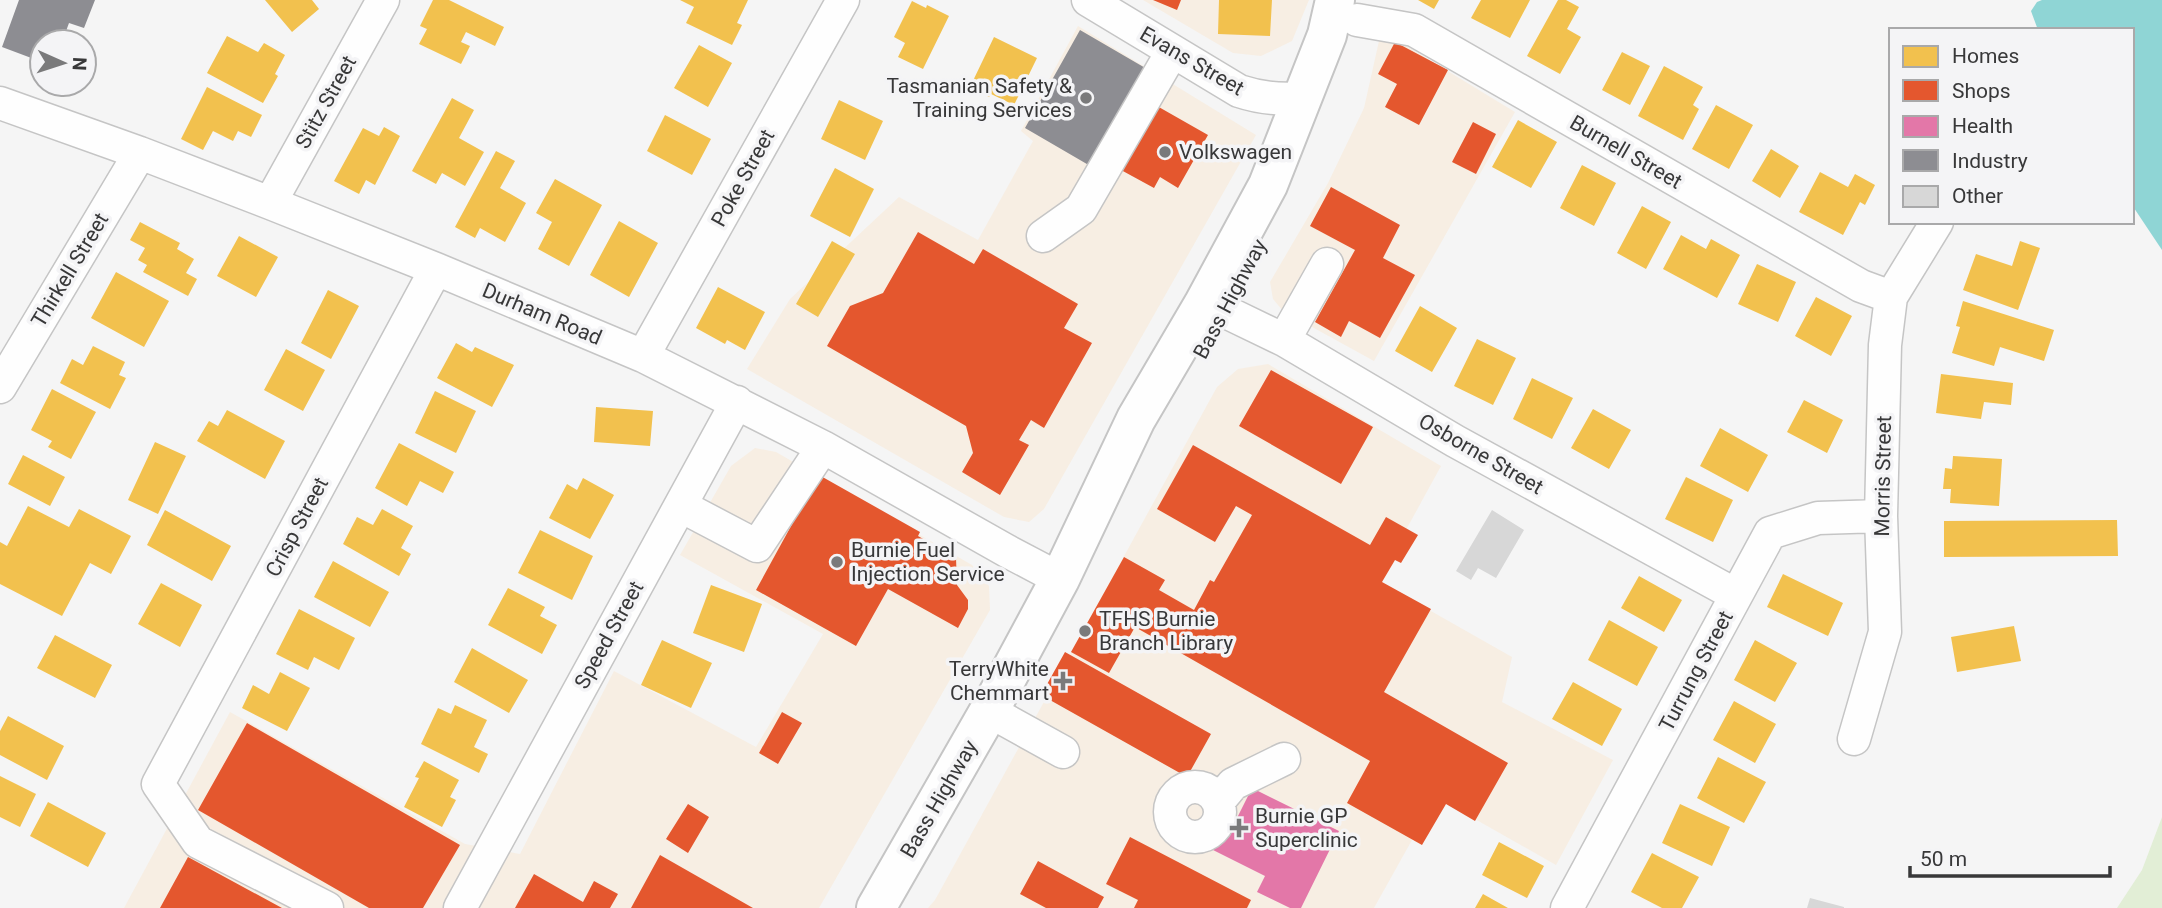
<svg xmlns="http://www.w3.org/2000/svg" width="2162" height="908" viewBox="0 0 2162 908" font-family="Roboto,sans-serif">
<rect width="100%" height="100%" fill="#f5f5f5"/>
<path fill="#f7eee3" d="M1143,0H1309L1292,41L1261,56L1233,53Z
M1078,26L1256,135L1044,509L1029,522L1004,517L747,369L790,299L899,197L978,240L1033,141L1021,131Z
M1395,39L1515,112L1374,361L1283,311L1273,299L1270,282L1328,183L1364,108L1379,41Z
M1268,364L1441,466L1378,581L1512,657L1502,702L1613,760L1556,865L1436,797L1374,908H928L935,900L1217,387L1238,369Z
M755,448L776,452L972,565L989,586L990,610L819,908H124L230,712L465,844L520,854L614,671L756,747L823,634L680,555L731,466Z"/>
<path fill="#e2eed6" d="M2162,817V908H2117L2142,870Z"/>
<path fill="#8fd5d5" d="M2042,0H2162V250L2132,205V30H2038L2031,11L2037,2Z"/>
<path fill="#f2c14e" d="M265,0H312L319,9L292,32Z
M433,0H449L504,27L495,46L466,32L461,42L470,46L461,64L419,44L427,29L420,26Z
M680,0H748L737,23L742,25L732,45L686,23L694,7Z
M1219,0H1272L1270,36L1218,34Z
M1418,0H1439L1434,9Z
M1481,0H1530L1510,38L1471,18Z
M1558,0H1566L1579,7L1567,29L1581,37L1560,74L1527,56Z
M912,1L926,8L927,5L949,16L923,69L898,57L905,43L894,37Z
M227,36L258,52L264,43L285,55L275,74L278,76L263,103L207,73Z
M994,37L1037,58L1014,105L991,94L989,97L970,87Z
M699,45L732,63L708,107L674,88Z
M1622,52L1650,66L1630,105L1602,90Z
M1664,66L1703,87L1693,105L1699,109L1683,140L1638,116Z
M207,87L262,115L251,137L238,131L233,141L213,131L203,150L181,139Z
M452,98L474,110L459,138L484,152L465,186L442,173L436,184L412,171Z
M839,100L883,121L865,160L821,139Z
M1716,105L1753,125L1729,169L1692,149Z
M665,115L711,139L692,175L647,151Z
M1518,120L1557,142L1531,188L1492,167Z
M384,127L400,136L375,185L366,180L359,194L334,181L363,128L379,136Z
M1771,149L1799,166L1780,198L1752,181Z
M496,151L515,161L500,188L526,203L505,242L480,228L475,238L455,227Z
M1582,165L1616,183L1594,226L1560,208Z
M835,168L874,189L850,237L810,216Z
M1820,172L1848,187L1855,174L1875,185L1865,205L1860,202L1843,235L1799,212Z
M555,179L602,205L569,266L538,249L552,222L536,213Z
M1642,206L1671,222L1646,269L1617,253Z
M619,221L658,243L629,297L590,275Z
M140,222L180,243L177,249L194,259L186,273L197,279L188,296L143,272L147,265L138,260L145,248L130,240Z
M1681,235L1706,249L1711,239L1740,255L1717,298L1663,269Z
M239,236L278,257L256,297L217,276Z
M832,241L855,254L818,317L796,304Z
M2020,241L2040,248L2018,310L1963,290L1976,254L2012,266Z
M1757,264L1796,282L1778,322L1738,304Z
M116,272L169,301L144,347L91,318Z
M718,287L765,312L745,350L727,340L725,344L696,328Z
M328,290L359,306L331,359L301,343Z
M1816,297L1852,316L1831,356L1795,336Z
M1963,301L2054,330L2044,361L2000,347L1994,366L1952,353L1960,327L1956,326Z
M1420,306L1457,328L1432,372L1395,351Z
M1477,339L1516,358L1493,405L1454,386Z
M456,343L472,352L475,347L514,365L492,407L437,378Z
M93,346L125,362L119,375L126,378L110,409L60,383L72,359L83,365Z
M286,349L325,370L303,411L264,390Z
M1941,374L2013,383L2011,405L1984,402L1981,419L1936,413Z
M1532,378L1573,398L1552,439L1513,419Z
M52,389L96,412L71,459L48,447L52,441L31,430Z
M435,391L476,411L456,453L415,433Z
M1804,400L1843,420L1827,453L1787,432Z
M596,407L653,411L650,446L594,442Z
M1593,409L1631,430L1609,469L1571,448Z
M227,410L285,441L265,479L197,441L209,421L218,426Z
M1720,428L1768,455L1748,492L1700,466Z
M155,442L186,456L158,514L128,500Z
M399,443L454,472L443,493L420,481L407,506L375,488Z
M23,455L65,477L50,506L8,484Z
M1953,456L2002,459L1999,506L1950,503L1951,489H1943L1945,468L1952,469Z
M1686,477L1733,500L1713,542L1665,519Z
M583,478L614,495L590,539L549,518L567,484L577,490Z
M28,506L69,527L79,509L131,536L111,574L90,563L62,616L0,584V542L7,546Z
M382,509L413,526L401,548L411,554L399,576L343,544L357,517L373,525Z
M165,510L231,546L212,581L147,545Z
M2117,520L2118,556L1944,557V521Z
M540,530L593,556L572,600L518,573Z
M333,561L389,592L370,627L314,597Z
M1783,574L1843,603L1828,636L1767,607Z
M1639,576L1682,600L1664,632L1621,608Z
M161,583L202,605L180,647L138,624Z
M711,585L762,604L744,652L693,633Z
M508,588L545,607L540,616L557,625L542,654L488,625Z
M299,609L355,638L339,670L314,657L308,670L276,654Z
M1609,620L1658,647L1637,686L1588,660Z
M2014,626L2021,661L1957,672L1951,637Z
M55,635L112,665L95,698L37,668Z
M662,640L712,663L691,708L641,685Z
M1755,640L1797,663L1775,702L1734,680Z
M472,648L528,680L509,713L454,682Z
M280,672L310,688L287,731L242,708L253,685L269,694Z
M1573,682L1622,709L1602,746L1552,719Z
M1734,701L1776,724L1755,763L1713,740Z
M455,705L487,720L474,747L488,754L479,773L421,744L438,708L451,714Z
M8,716L64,746L47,780L0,755V731Z
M1718,757L1766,782L1744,823L1697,798Z
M424,761L459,780L450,797L456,800L442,827L404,807L419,778L415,777Z
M0,776L36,794L20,827L0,817Z
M48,802L106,833L88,867L30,836Z
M1680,804L1730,827L1712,866L1662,843Z
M1499,842L1544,866L1527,898L1482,875Z
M1652,853L1699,877L1682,908H1662L1631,892Z
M1483,894L1508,908H1475Z"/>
<path fill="#e4572e" d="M1153,0H1181L1177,10Z
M1395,42L1448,70L1419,125L1385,107L1397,84L1378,74Z
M1157,106L1208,135L1178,188L1160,177L1154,188L1121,170Z
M1473,122L1496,134L1476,174L1452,162Z
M1331,187L1400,225L1383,258L1415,275L1380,338L1349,321L1341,337L1315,322L1355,250L1310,226Z
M918,232L974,264L983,249L1078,304L1064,328L1092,343L1044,428L1031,420L1019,440L1029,445L1000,495L962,472L973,453L966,426L827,346L850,306L883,293Z
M1271,370L1373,427L1341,484L1239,426Z
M1193,445L1370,545L1386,517L1418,535L1401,563L1395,560L1382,582L1431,609L1384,692L1508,763L1475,821L1446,804L1422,845L1347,803L1370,761L1135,627L1109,673L1071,652L1124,557L1165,580L1159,590L1194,610L1210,580L1214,582L1252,515L1236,506L1215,542L1157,509Z
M819,475L920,532L918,536L956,558L957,585L968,600V609L958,628L888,589L856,646L756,590Z
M1065,652L1211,734L1187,777L1041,695Z
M782,712L802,723L778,764L759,753Z
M247,723L460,845L423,908H369L198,810Z
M688,804L709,817L688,853L666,839Z
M1130,837L1251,900L1247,908H1134L1138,900L1106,884Z
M660,855L753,908H631Z
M188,857L282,908H160Z
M1038,861L1104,897L1098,908H1046L1020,894Z
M534,874L583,902L594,881L618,894L610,908H515Z"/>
<path fill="#e377a8" d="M1252,788L1339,831L1301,908H1290L1257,892L1265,876L1213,850L1230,815L1237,818Z"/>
<path fill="#8d8d92" d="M19,0H95L84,28L69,23L62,42H42V62L2,47Z
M1080,30L1147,69L1092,167L1025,128Z"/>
<path fill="#d7d7d7" d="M1492,510L1524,530L1496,578L1478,568L1471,580L1456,571Z
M1810,898L1844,907V908H1807Z"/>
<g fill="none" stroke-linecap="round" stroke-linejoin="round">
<g stroke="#c5c5c5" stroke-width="35">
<path id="minor" d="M1088,0L1239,91C1260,98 1282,100 1304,98
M1357,20L1414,30L1861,286L1891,297
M0,103L140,153L270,203L436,269L643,356L823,447L1007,551L1060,579
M270,203L383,0
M1043,236L1081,209L1172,52
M1226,312L1284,340L1455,441L1736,595
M1284,340L1327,264
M643,356L843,0
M0,387L140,153
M681,506L757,546L823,447
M989,711L1063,752
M1854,739L1885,632L1881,516L1885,345L1891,297L1937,222
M1170 812a25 25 0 1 1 50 0a25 25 0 1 1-50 0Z
M1218,802L1233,784L1284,759
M327,908L198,842L158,784L436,269
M460,908L737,402
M1567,908L1770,533L1818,518L1881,516"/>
</g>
<g stroke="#c5c5c5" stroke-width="42">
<path id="highway" d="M876,908L989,711L1060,579L1136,419L1203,305L1268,185L1327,35L1335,0"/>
</g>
<use href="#minor" stroke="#fefefe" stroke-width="32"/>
<use href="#highway" stroke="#fefefe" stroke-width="38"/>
</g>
<g fill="#7a7a7b" stroke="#f4f4f6" stroke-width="2.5">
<circle cx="1086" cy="98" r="7"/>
<circle cx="1165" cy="152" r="7"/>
<circle cx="837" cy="562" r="7"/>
<circle cx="1085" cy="631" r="7"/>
<path d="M1059.5 670.5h7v7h7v7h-7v7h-7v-7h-7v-7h7z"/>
<path d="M1235.5 817.5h7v7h7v7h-7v7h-7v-7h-7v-7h7z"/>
</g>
<g text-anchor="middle" stroke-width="7" stroke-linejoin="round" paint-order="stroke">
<g font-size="21" fill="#383839" stroke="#f4f4f6">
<text transform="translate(1192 61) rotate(30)" y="7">Evans Street</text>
<text transform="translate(326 102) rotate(-61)" y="7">Stitz Street</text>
<text transform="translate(1626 152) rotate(30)" y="7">Burnell Street</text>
<text transform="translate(743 178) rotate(-61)" y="7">Poke Street</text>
<text transform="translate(70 270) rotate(-59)" y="7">Thirkell Street</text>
<text transform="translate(1230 299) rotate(-62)" y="7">Bass Highway</text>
<text transform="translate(542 314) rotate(23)" y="7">Durham Road</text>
<text transform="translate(1481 454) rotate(30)" y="7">Osborne Street</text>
<text transform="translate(1883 476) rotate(-89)" y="7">Morris Street</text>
<text transform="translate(297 527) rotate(-62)" y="7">Crisp Street</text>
<text transform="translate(609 635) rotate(-61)" y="7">Speed Street</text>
<text transform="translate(1696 671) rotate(-62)" y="7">Turrung Street</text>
<text transform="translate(939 799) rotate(-60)" y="7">Bass Highway</text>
</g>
<g font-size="21" fill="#383839" stroke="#f4f4f6" text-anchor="start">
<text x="1072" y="93" text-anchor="end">Tasmanian Safety &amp;<tspan x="1072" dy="24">Training Services</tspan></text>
<text x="1179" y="159">Volkswagen</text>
<text x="851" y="557">Burnie Fuel<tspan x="851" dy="24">Injection Service</tspan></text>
<text x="1099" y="626">TFHS Burnie<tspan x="1099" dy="24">Branch Library</tspan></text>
<text x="1049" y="676" text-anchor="end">TerryWhite<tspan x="1049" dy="24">Chemmart</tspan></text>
<text x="1255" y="823">Burnie GP<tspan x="1255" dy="24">Superclinic</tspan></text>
</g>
</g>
<rect x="1889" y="28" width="245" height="196" fill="#f4f4f6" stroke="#a9a9aa" stroke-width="2"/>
<rect x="1903" y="46" width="35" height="21" fill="#f2c14e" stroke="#a9a9aa" stroke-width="2"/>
<text x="1952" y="63" font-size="21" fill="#383839">Homes</text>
<rect x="1903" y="80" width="35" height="21" fill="#e4572e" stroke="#a9a9aa" stroke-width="2"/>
<text x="1952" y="98" font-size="21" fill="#383839">Shops</text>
<rect x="1903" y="116" width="35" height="21" fill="#e377a8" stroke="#a9a9aa" stroke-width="2"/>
<text x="1952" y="133" font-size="21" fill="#383839">Health</text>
<rect x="1903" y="150" width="35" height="21" fill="#8d8d92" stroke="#a9a9aa" stroke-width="2"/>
<text x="1952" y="168" font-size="21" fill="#383839">Industry</text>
<rect x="1903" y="186" width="35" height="21" fill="#d7d7d7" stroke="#a9a9aa" stroke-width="2"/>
<text x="1952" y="203" font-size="21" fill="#383839">Other</text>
<g transform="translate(63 63) rotate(93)"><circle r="33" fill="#f4f4f6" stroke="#a9a9aa" stroke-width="2"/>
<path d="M0-5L12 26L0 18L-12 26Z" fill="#7a7a7b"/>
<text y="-10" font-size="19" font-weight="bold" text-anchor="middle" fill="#383839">N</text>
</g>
<path d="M1910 866v10h200v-10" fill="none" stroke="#383839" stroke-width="3.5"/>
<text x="1920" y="866" font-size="21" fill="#383839" stroke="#f4f4f6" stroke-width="5" paint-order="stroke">50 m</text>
</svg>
